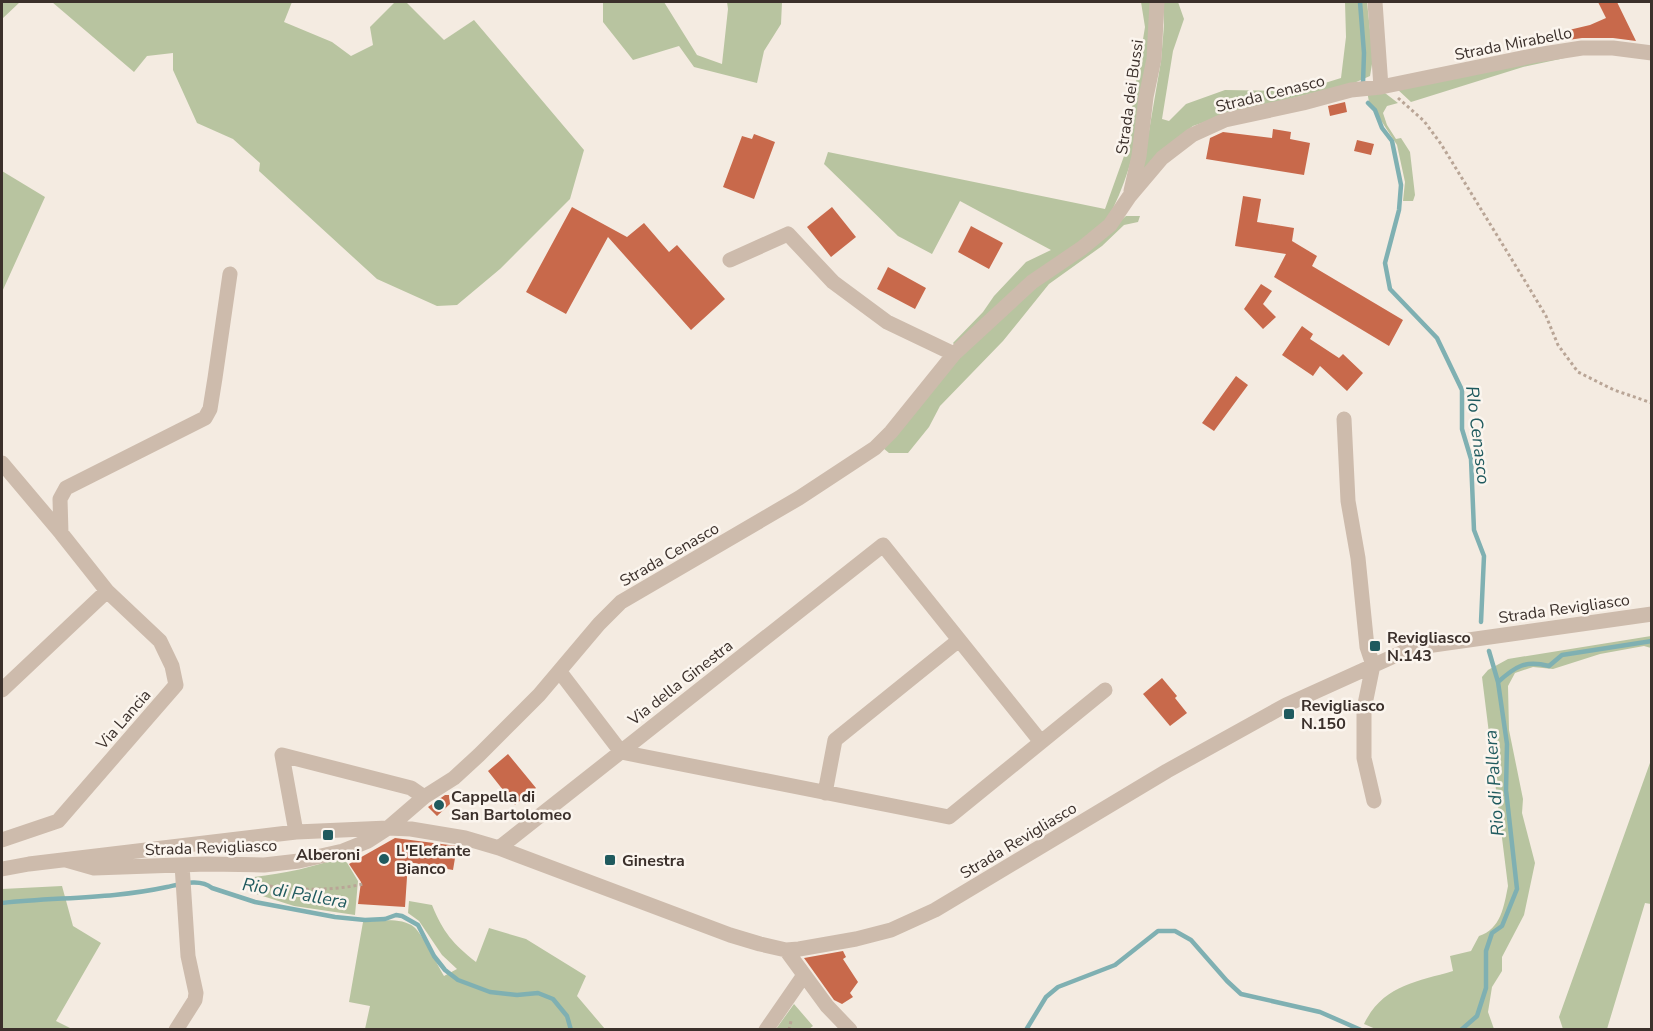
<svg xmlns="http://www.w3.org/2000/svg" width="1653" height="1031" viewBox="0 0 1653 1031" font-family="'Nunito Sans',sans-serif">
<rect width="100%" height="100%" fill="#f4ebe1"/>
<path fill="#b8c4a0" d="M2,2H20L2,19Z
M52,2H292L284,22L332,42L351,56L373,45L370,27L395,2H406L444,40L474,20L584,150L570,199L500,269L457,305L437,306L377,279L259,171L260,163L233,139L197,123L173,70V53L147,56L134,72Z
M603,2H664L697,55L722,64L728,9L727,2H782L781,24L764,51L757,83L694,67L679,46L633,60L603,22Z
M1141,2H1152C1150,73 1142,157 1107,220L957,348L953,343L983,312L994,296L1026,262L1051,250L960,201L932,254L898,236L824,164L828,152L1105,209L1124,156L1145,27Z
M1163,2H1178L1184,19L1173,51L1162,119L1169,121L1186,104L1225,90L1299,91L1341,78L1346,37L1345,2H1367L1373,58L1370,76L1354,83L1225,115L1193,126L1158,153L1142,172L1161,61L1164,25Z
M1565,58L1523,67L1411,102L1396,88L1528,61Z
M1381,90L1398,103L1387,106L1383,113L1387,125L1396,139L1401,138L1410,152L1415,195L1413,201H1403L1405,182L1397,145L1369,102L1367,91Z
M2,171L45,197L2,292Z
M1126,216H1140L1138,222L1124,225L1102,246L1049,284L1003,341L940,406L929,427L908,453H889L883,448L959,357L1035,284L1082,254Z
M1651,636V648L1644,646L1600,654L1553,669L1533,667L1515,673L1508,686L1509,730L1523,799L1522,813L1535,863L1524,915L1502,957V971L1492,987L1488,1012L1494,1029L1378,1030L1364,1024C1383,985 1416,982 1453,971L1450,956L1471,951L1479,936C1501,929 1504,906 1508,886L1482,677L1488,670L1508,659Z
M1651,760V904L1645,903L1607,1029H1563L1559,1017Z
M343,856L358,881L355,915L294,906L250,892L253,877C283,874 315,867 343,856Z
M62,886L73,926L101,943L56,1021L72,1029H2V889Z
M409,901L432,905C443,932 453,944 476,962L489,928L526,939L586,976L577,996L605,1029H365L370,1006L349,1002L363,922C378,921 401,917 414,927C422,933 438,966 444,976L457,969L442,955L419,921L408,913Z
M794,1004L813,1026L809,1029H776Z"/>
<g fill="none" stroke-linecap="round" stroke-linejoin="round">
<path stroke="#7fb0b2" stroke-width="4.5" d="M1360,2L1364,53L1363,83
M1368,103L1375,110L1382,128L1392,141L1401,185L1399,210L1385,263L1390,289L1437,338L1462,390V429L1471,459L1474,530L1484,556L1481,622
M1489,651L1498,682
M2,903C57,897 112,899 167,887C181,884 200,878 212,888L255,902L335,917L365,920L385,919L396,915L402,916L418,925L434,956L445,970L458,980L490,992L517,995L538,993L553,999L567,1016L571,1030
M1026,1030L1046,997L1058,987L1115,965L1158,931H1175L1191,940L1227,981L1241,994L1320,1012L1361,1030
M1461,1030L1477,1016L1486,988V951L1492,933L1502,926L1517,889L1506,790L1507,744L1498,682C1516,666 1525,660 1549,666L1562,655L1652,641"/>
</g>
<path fill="#c8694b" d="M1598,2H1617L1636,41L1613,38H1582L1554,42L1552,34L1590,25L1606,18Z
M1345,102L1347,112L1330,116L1328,106Z
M1273,129L1291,132L1290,139L1310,143L1304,175L1206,159L1210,138L1223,132L1272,138Z
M754,134L775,142L754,199L723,187L742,136L752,139Z
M1357,140L1374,144L1371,155L1354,151Z
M1243,196L1261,199L1257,222L1294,228L1292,241L1317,256L1312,266L1403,320L1389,346L1274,277L1286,254L1235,246Z
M572,207L627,237L644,223L669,252L677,245L725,299L691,330L608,237L566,314L526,292Z
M832,207L856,237L831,257L807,227Z
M971,226L1003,243L989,269L958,252Z
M888,267L926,288L915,309L877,289Z
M1261,284L1272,291L1263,304L1276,317L1263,329L1244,309Z
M1302,326L1313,334L1310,339L1339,358L1343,354L1363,373L1347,391L1320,366L1313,376L1282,355Z
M1236,376L1248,385L1214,431L1202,423Z
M1162,678L1177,696L1175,698L1187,713L1170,726L1143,694Z
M508,754L536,788L515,805L488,771Z
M445,795H449L450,804L437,816L428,807Z
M395,838L457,846L453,870L408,862L405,907L358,904L361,882L349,864Z
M843,951L846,957L843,959L858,982L850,993L853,997L842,1004L834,1000L804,958Z"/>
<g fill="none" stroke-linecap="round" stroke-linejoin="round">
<path stroke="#b9a596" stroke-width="3" stroke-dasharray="3 3" stroke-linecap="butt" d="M1398,98L1424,121L1441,144L1525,281L1546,316L1558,345L1578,372L1614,390L1652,403
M252,883C288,890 328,892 363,884
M789,1030L791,1021"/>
<path stroke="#cdbbac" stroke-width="15" d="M1375,2L1381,87
M1131,191L1139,156L1146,97L1154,59L1157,2
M730,260L788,234L833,282L887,322L954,354
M1344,419L1348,501L1358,558L1367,647L1373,665L1364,709V758L1374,801
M2,463L61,533L107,591
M61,533L60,499L66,488L205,418L210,409L215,378L230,274
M560,672L621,752L949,817L1105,690
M2,690L107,591L160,641L172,666L176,685L58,821L2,840
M825,793L835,740L959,640
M296,832L282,755L411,788L424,797
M499,848L883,545L1041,742
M66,860L94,868L207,864L264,865L299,861L343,851L368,841L388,828L424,797L454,778L479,755L539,695L599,624L621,602L799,498L875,448L891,432L954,354L1032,282L1082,248L1110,225L1129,197L1162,158L1192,135L1225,120L1303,103L1351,90L1381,87L1537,55L1582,48H1613L1652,53
M2,869L29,864L296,832L388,828L411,829L465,838L499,848L730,935L760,944L786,950L799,949L856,939L891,930L935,910L1167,771L1286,705L1412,648L1652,614
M786,950L827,1006L850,1030
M176,1030L195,1000L196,993L188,956L182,865
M766,1030L804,975"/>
</g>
<g fill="#1f5a5e" stroke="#fbf5ee" stroke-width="2">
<rect x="1369" y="640" width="12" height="12" rx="3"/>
<rect x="1283" y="708" width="12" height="12" rx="3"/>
<circle cx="439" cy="805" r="6"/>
<rect x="322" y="829" width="12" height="12" rx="3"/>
<circle cx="384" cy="859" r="6"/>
<rect x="604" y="854" width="12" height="12" rx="3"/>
</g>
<g text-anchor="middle" stroke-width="5" stroke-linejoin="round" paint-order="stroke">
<g font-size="16" fill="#3b302b" stroke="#fbf5ee">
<text transform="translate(1513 43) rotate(-11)" y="6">Strada Mirabello</text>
<text transform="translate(1270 93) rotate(-14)" y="6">Strada Cenasco</text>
<text transform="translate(1129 97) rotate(-82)" y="6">Strada dei Bussi</text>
<text transform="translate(669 554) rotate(-30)" y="6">Strada Cenasco</text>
<text transform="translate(1564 608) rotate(-8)" y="6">Strada Revigliasco</text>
<text transform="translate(680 682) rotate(-38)" y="6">Via della Ginestra</text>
<text transform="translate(123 719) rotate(-49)" y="6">Via Lancia</text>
<text transform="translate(1018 840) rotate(-31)" y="6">Strada Revigliasco</text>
<text transform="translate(211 847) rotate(-2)" y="6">Strada Revigliasco</text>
</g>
<g font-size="16" font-weight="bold" fill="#3b302b" stroke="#fbf5ee" text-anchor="start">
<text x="1387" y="643">Revigliasco<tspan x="1387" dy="18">N.143</tspan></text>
<text x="1301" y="711">Revigliasco<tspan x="1301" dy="18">N.150</tspan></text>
<text x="451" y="802">Cappella di<tspan x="451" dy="18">San Bartolomeo</tspan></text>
<text x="396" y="856">L'Elefante<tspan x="396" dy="18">Bianco</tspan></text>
<text x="328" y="860" text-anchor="middle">Alberoni</text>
<text x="622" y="866">Ginestra</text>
</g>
<g font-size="18" font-style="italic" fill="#1f5a5e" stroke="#fbf5ee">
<text transform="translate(1478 435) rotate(83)" y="6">RIo Cenasco</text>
<text transform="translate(1494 783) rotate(-94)" y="6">Rio di Pallera</text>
<text transform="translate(295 893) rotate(10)" y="6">Rio di Pallera</text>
</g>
</g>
<rect width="1653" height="1031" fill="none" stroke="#3b302b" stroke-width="6"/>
</svg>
